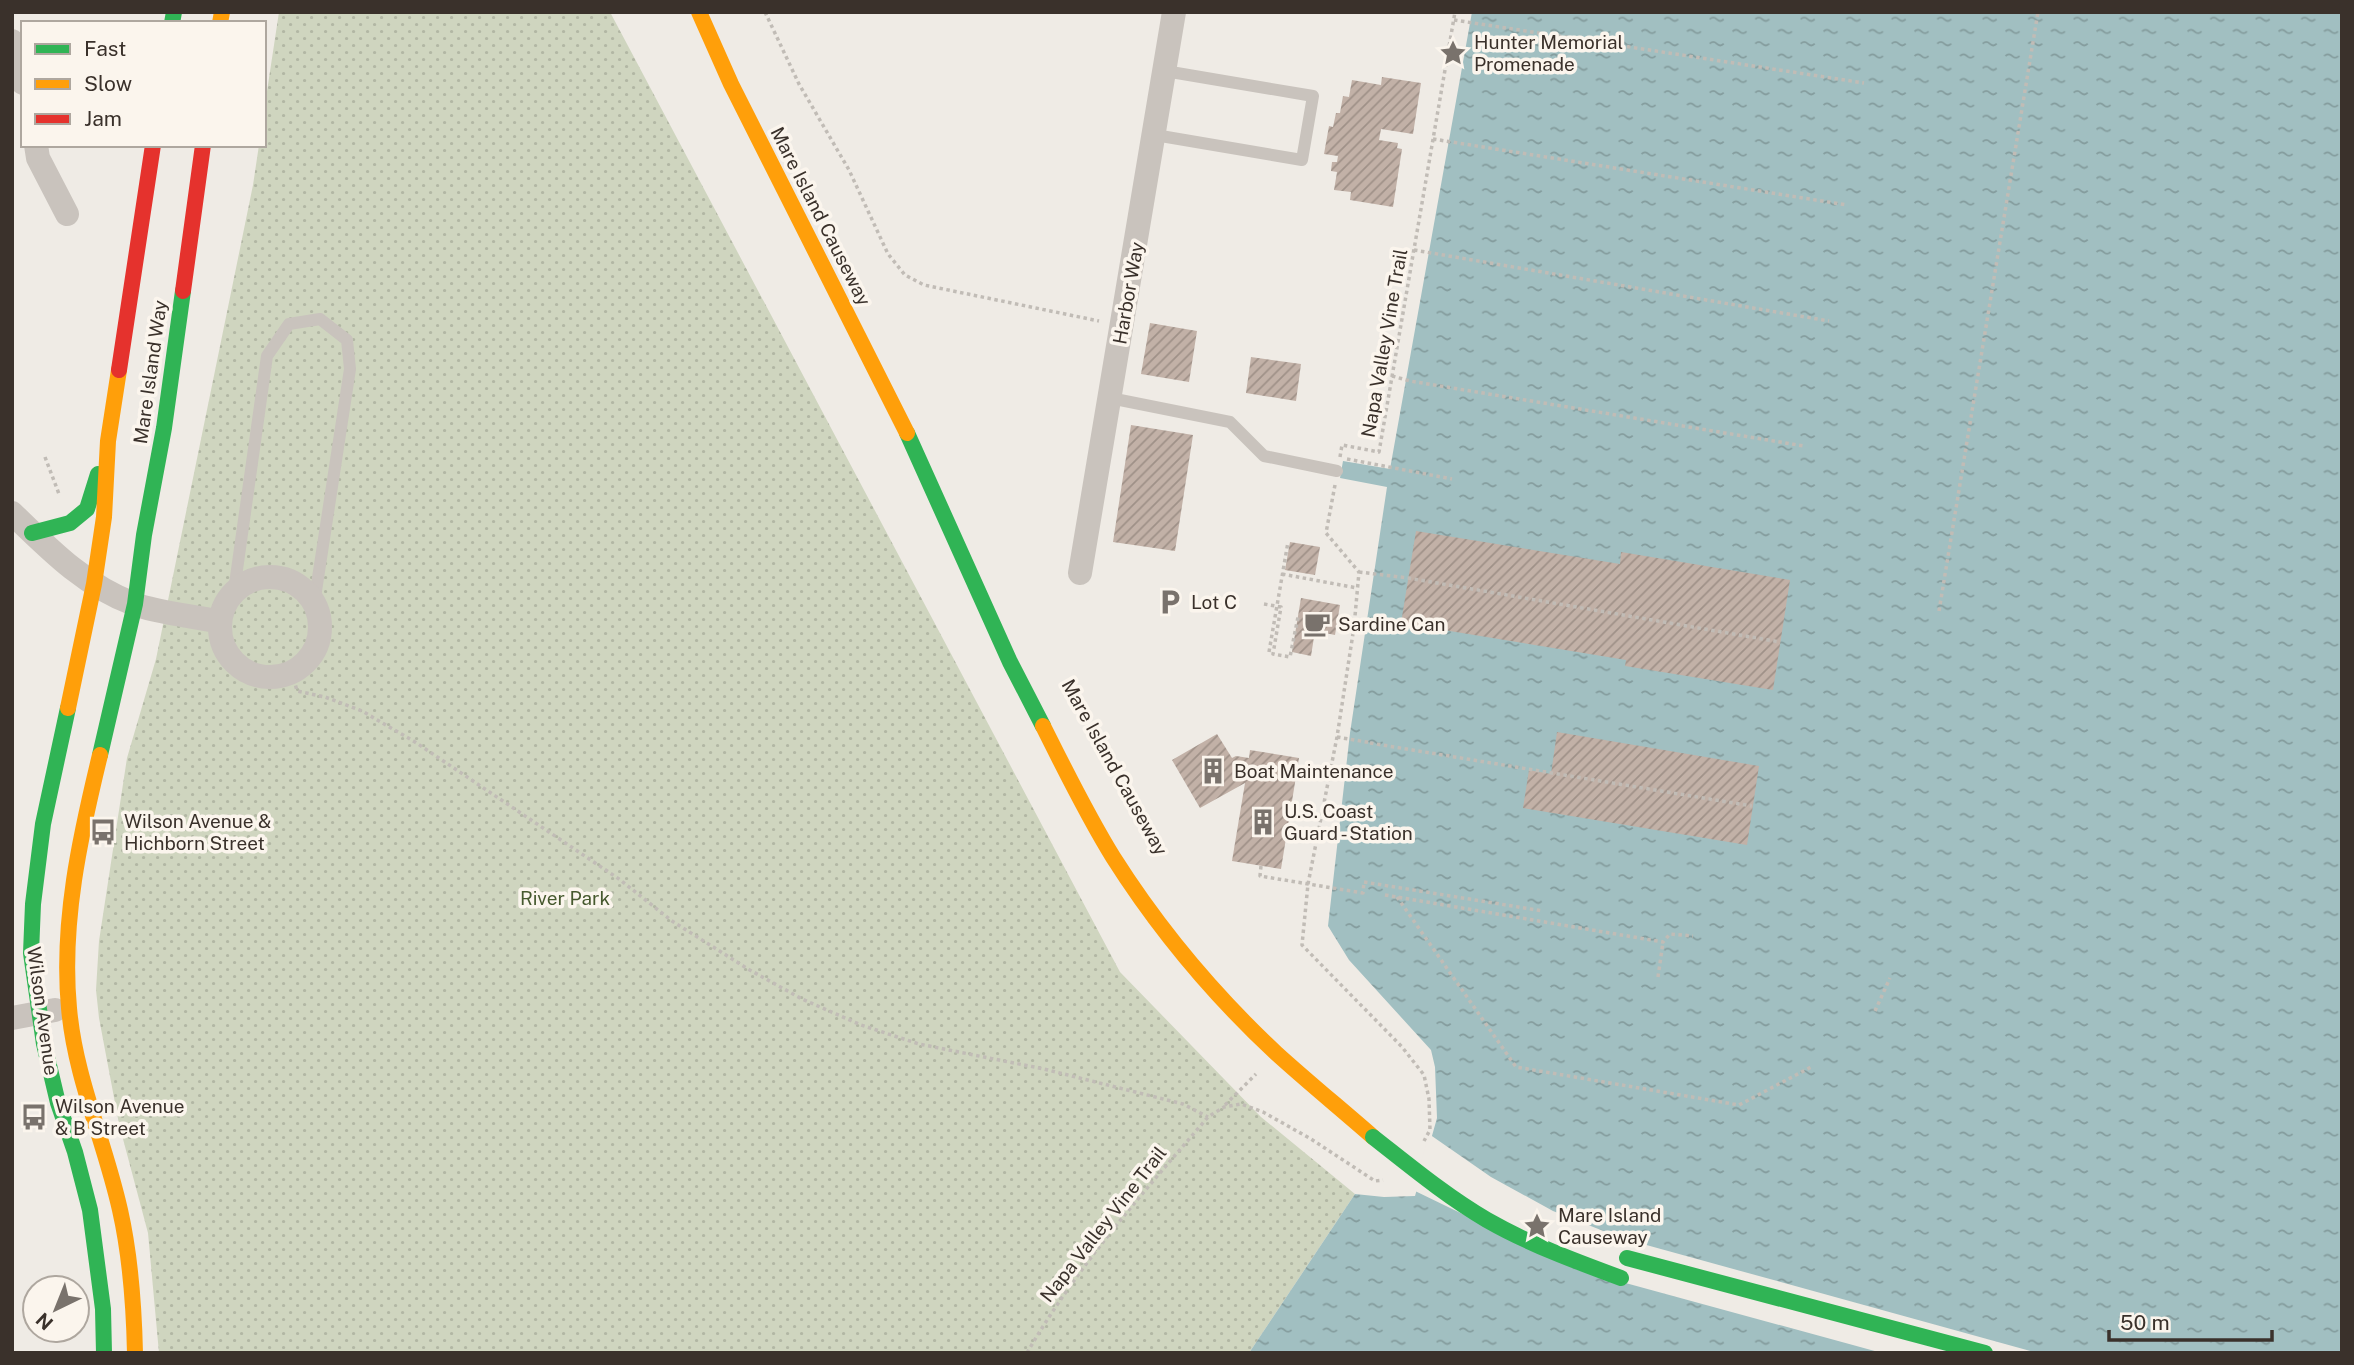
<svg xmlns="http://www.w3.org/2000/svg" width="2354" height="1365" viewBox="0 0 2354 1365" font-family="'Public Sans',sans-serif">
<defs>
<pattern id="park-dots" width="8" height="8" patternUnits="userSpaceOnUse" patternTransform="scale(1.75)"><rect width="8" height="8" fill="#cfd5bf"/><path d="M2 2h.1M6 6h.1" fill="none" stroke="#b2b7a4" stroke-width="1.8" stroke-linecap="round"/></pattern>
<pattern id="water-ripples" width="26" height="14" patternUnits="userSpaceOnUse" patternTransform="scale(1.75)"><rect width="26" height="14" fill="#a1bfc1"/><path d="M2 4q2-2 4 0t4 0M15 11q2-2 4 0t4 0" fill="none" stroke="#849c9d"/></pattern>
<pattern id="building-hatch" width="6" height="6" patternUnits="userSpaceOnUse" patternTransform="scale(1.75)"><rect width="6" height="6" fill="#c2b1a7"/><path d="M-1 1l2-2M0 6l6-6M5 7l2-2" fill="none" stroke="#9f9188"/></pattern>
</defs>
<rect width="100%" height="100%" fill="#efebe5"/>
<path fill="url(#park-dots)" d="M279,12H610L1120,972L1261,1117L1355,1194L1249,1353H159L148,1233L119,1124L99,1018L96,990L99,941L127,758L156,659L253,185L259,145H264V111Z"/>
<path fill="url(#water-ripples)" d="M1472,12H2342V1353H1249L1355,1194L1384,1197L1415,1196L1437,1118L1435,1067L1431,1050L1349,960L1328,926L1350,733L1387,487L1340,478L1343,461L1390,469Z"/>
<path fill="#efebe5" d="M1429,1134L1491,1177L1553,1211L1621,1238L2038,1353H1882L1578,1270L1413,1190Z"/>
<path fill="url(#building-hatch)" d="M1382,77L1421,83L1413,134L1381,129L1379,140L1398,143L1397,148L1402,149L1393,207L1350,200L1351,192L1334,190L1337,172L1331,171L1332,162H1337L1338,156L1324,154L1329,126L1333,127L1336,113H1340L1343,96L1349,97L1352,80L1381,85Z
M1150,323L1197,331L1189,382L1141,374Z
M1251,357L1301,364L1296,401L1246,393Z
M1131,425L1193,435L1175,551L1113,542Z
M1416,531L1620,564L1621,552L1790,580L1773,690L1625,666L1626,660L1401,623Z
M1290,542L1320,547L1315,575L1285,570Z
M1301,598L1340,605L1335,635L1315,631L1311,656L1292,652Z
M1557,732L1759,766L1747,845L1523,808L1529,770L1551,774Z
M1217,734L1232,758L1236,756L1249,758L1250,750L1299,758L1281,869L1232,861L1245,783L1200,808L1172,760Z"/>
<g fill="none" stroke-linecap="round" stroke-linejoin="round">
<path stroke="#c1bcb6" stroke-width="3.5" stroke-dasharray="3.5 3.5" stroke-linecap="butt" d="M765,12L799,84L849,170L888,254L905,275L924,285L1099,321
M1454,20L1864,83
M1433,139L1847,205
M1414,250L1829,321
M1392,376L1410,381L1804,446
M45,457L59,494
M1340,457L1342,445L1379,452L1455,12
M1347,459L1452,479
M1335,485L1326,533L1359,572L1354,627L1337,737L1308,884L1302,945L1402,1047L1424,1075L1429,1099L1430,1130L1424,1141
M1359,572L1408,578L1780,642
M1282,574L1357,588
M1264,604L1281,607L1273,654L1290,657L1298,617
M1939,611L2038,12
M1269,652L1288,542
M292,672L297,691L325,697L362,711L415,742L619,879L672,921L748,969L802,999L861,1025L919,1044L1044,1069L1183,1104L1208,1117
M1337,737L1372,743
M1370,743L1752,806
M1261,866L1260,876L1363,893L1364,882
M1364,882L1543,911
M1385,895L1663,942L1670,934L1693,936
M1397,897L1516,1067L1739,1105L1813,1066
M1658,977L1663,942
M1875,1011L1890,978
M1225,1105L1256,1074
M1027,1353C1077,1266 1143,1193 1208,1117L1224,1107L1241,1104L1263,1112L1311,1139L1375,1181L1383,1180"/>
<path stroke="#c9c3bd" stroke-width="12" d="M1155,135L1302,160L1313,96L1165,71
M1110,398L1230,422L1264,456L1337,471
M234,591L267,356L289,324L320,319L347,340L350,369L314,604"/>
<path stroke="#c9c3bd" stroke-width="24" d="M12,41L23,83
M36,145L38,158L67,214
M12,513C49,549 85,586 134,604C158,613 194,616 220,622
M1080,573L1174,12
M220 627a50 50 0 1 1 100 0a50 50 0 1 1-100 0Z
M12,1018L55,1010"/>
<path stroke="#30b455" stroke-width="16" d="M172,23L174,12
M907,433L1010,662L1043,726
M32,533L70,523L87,509L98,474
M68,708L43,824L33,904L31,953L44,1044L58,1103L75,1152L90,1210L103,1309L104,1353
M100,755L135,604L144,535L164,428L183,291
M1627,1258L1985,1353"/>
<path stroke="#ff9f0a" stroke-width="16" d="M699,12L731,84L907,433
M220,23L222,12
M68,708L94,584L104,517L108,441L119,370
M1043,726C1065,770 1087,815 1113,857C1158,928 1215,996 1276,1053C1308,1082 1341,1109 1373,1137
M100,755C80,837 61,923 69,1008C75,1078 105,1142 120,1210C130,1254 134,1308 135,1353"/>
<path stroke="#e5322d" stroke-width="16" d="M183,291L203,145
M119,370L153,145"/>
<path stroke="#30b455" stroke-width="16" d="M1373,1137C1410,1166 1446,1196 1487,1220C1529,1244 1575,1261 1621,1278"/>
</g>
<defs>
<g id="sight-bare" transform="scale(2.1)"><path d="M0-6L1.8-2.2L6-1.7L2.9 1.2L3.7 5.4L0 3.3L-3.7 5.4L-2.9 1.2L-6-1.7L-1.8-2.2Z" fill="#79726c" stroke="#fbf5ed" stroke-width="2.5" paint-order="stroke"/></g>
<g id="parking-bare" transform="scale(2.1)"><path d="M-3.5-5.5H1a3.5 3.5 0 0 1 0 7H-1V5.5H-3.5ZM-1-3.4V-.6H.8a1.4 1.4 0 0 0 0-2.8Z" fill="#79726c" stroke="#fbf5ed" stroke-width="2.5" paint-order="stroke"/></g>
<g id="cafe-bare" transform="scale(2.1)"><path d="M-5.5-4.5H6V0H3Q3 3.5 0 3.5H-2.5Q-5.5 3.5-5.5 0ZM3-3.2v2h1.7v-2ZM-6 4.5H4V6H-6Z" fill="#79726c" stroke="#fbf5ed" stroke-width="2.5" paint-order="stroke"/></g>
<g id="building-bare" transform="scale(2.1)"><path d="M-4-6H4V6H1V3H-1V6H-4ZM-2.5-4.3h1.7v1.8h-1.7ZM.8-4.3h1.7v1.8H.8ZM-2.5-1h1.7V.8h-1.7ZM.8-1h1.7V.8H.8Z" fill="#79726c" stroke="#fbf5ed" stroke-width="2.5" paint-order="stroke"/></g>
<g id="bus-bare" transform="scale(2.1)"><path d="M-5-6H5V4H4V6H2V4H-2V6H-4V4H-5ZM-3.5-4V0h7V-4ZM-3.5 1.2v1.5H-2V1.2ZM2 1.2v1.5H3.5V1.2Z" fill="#79726c" stroke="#fbf5ed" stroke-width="2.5" paint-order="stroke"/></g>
</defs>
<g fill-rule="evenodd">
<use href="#sight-bare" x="1453" y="53"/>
<use href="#parking-bare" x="1170" y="602"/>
<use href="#cafe-bare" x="1317" y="624"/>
<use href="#building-bare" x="1213" y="771"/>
<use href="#building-bare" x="1263" y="822"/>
<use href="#bus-bare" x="103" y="832"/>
<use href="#bus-bare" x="34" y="1117"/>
<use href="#sight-bare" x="1537" y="1226"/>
</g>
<g text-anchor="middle" stroke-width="7" stroke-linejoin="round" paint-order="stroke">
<g font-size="19" fill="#3a312b" stroke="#fbf5ed" text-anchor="start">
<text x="1474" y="49">Hunter Memorial<tspan x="1474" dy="22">Promenade</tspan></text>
<text x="1191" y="609">Lot C</text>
<text x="1338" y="631">Sardine Can</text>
<text x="1234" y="778">Boat Maintenance</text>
<text x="1284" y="818">U.S. Coast<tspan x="1284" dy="22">Guard - Station</tspan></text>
<text x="124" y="828">Wilson Avenue &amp;<tspan x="124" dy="22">Hichborn Street</tspan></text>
<text x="55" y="1113">Wilson Avenue<tspan x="55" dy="22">&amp; B Street</tspan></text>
<text x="1558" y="1222">Mare Island<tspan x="1558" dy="22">Causeway</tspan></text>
</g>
<g font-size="19" fill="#3a312b" stroke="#fbf5ed">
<text transform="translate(821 216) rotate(63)" y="7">Mare Island Causeway</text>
<text transform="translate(1128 293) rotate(-80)" y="7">Harbor Way</text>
<text transform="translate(1384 343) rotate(-80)" y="7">Napa Valley Vine Trail</text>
<text transform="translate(150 372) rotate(-82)" y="7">Mare Island Way</text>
<text transform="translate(1115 767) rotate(61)" y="7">Mare Island Causeway</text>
<text transform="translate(43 1011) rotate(82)" y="7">Wilson Avenue</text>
<text transform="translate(1103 1224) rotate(-52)" y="7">Napa Valley Vine Trail</text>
</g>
<g font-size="19" fill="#46592e" stroke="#fbf5ed">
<text x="565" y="905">River Park</text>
</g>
</g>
<rect width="2354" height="1365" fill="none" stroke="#3a312b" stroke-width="28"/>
<rect x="21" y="21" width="245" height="126" fill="#fbf5ed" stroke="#aea79f" stroke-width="2"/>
<rect x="35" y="44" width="35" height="10" fill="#30b455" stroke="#aea79f" stroke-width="2"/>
<text x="84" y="56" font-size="21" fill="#3a312b">Fast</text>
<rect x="35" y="79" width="35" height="10" fill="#ff9f0a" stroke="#aea79f" stroke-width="2"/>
<text x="84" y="91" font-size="21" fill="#3a312b">Slow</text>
<rect x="35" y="114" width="35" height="10" fill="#e5322d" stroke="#aea79f" stroke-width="2"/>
<text x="84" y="126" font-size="21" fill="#3a312b">Jam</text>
<g transform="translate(56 1309) rotate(223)"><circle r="33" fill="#fbf5ed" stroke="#aea79f" stroke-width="2"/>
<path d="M0-5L12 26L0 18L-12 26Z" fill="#79726c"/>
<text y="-10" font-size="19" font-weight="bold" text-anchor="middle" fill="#3a312b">N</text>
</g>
<path d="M2109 1330v10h163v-10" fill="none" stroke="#3a312b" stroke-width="3.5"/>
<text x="2120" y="1330" font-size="21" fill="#3a312b" stroke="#fbf5ed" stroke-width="5" paint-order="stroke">50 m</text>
</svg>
